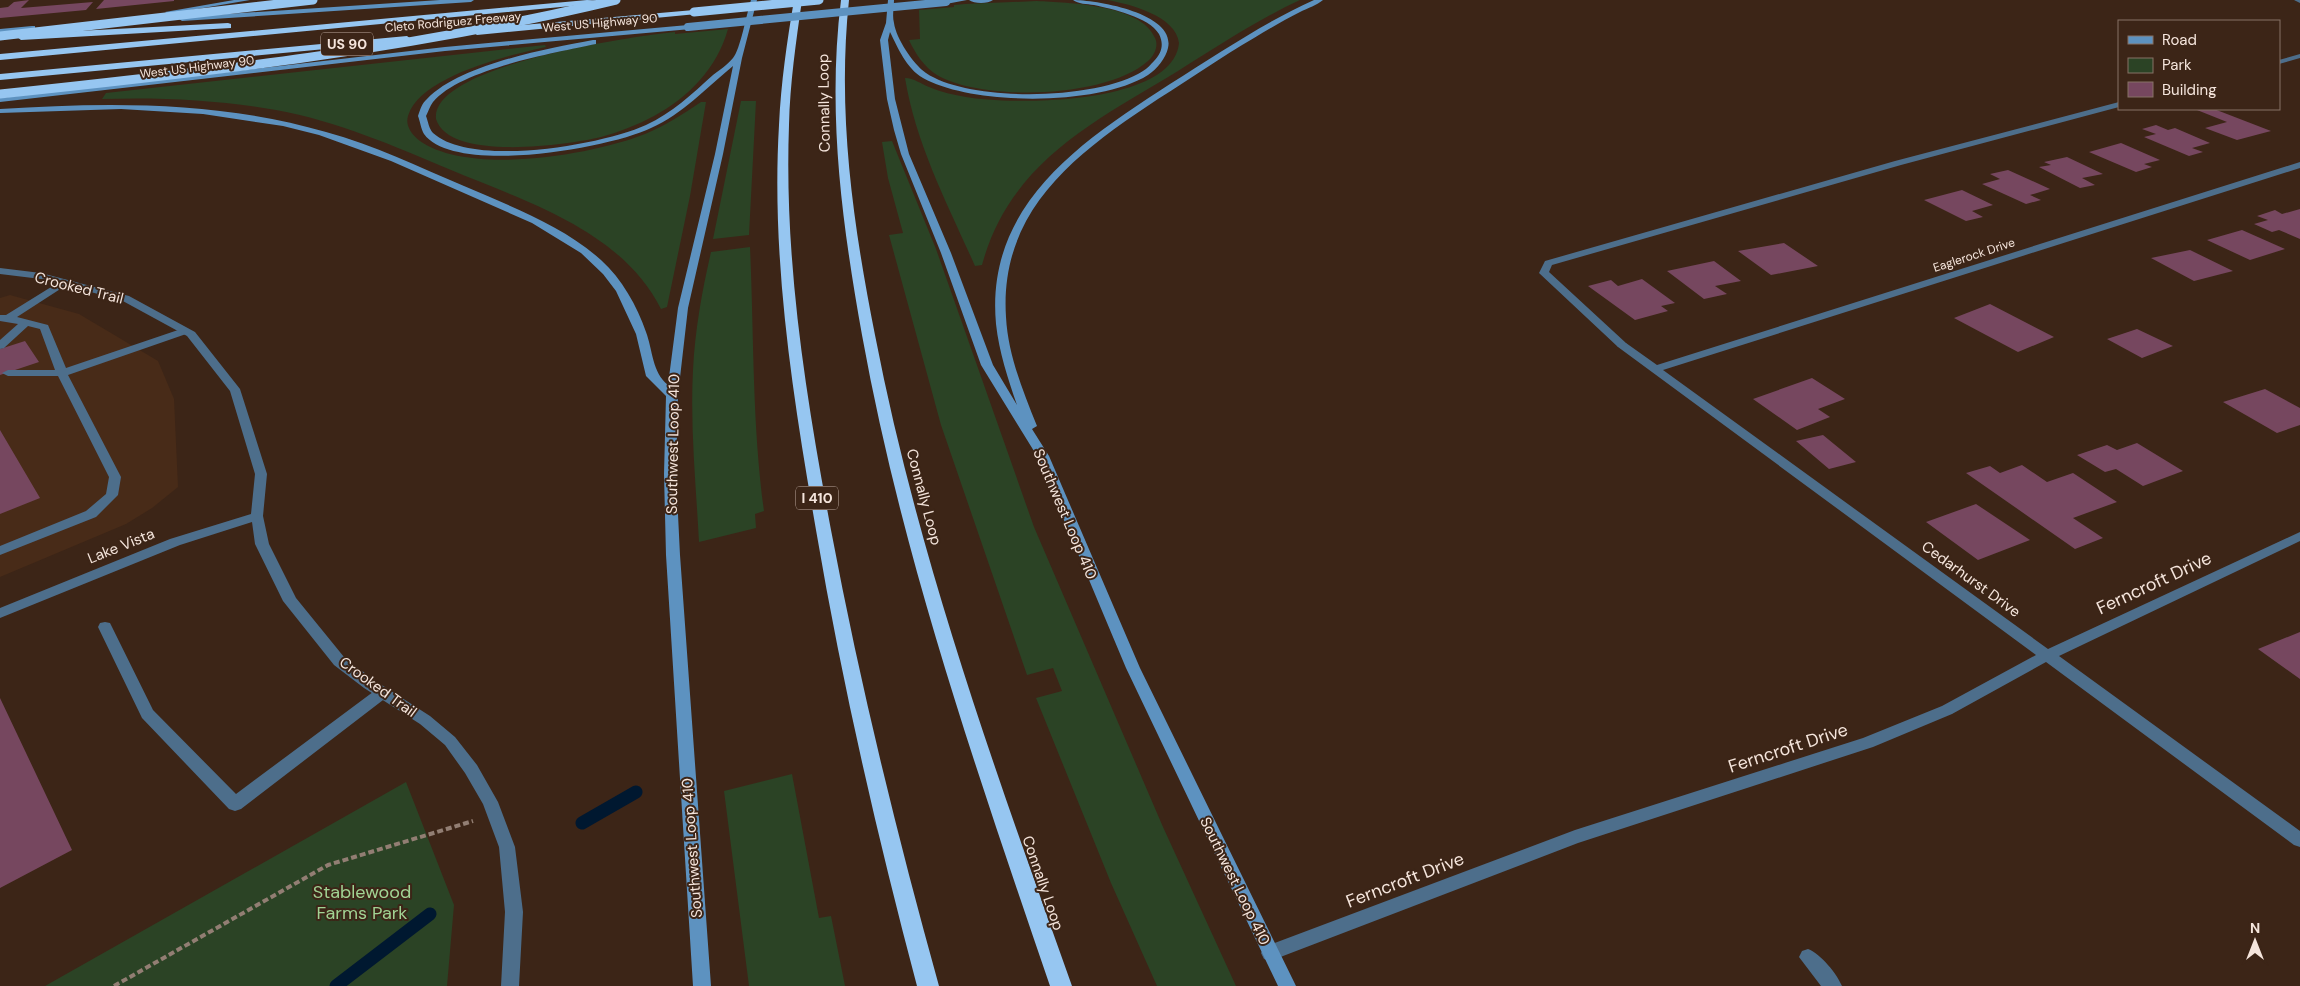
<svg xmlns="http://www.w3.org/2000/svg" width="2300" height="986" viewBox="0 0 2300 986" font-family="'DM Sans',sans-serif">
<rect width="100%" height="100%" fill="#3c2517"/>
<path fill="#482b18" d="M10,295L79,314L158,361L174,399L178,487L152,508L126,524L0,577V298Z"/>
<path fill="#2b4325" d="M1107,0H1300C1257,20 1218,46 1178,71C1094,122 1010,162 982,265L975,266C948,205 916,145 905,78C914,78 921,84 929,87C941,92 954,95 966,97C1011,105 1173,106 1179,43C1176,16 1130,4 1107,0Z
M1037,1C1067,3 1141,4 1155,38C1159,46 1154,56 1148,61C1107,98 983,102 937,75C924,67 915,53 909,40L920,39L919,10L954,7V5L965,4Z
M728,29C717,68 689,97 654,116C637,125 619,132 601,137C568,145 449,162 436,119C430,65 635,36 675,32V34Z
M545,45L546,47C510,55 420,76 408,116C405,126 412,135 420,141C470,176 592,155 645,134C665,126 683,114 701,102H706L690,196L667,307L661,309C621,230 527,202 451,170C394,146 337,121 276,110C219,100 160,97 102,99L106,93Z
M741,101H756L749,235L713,239Z
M892,141L936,249L1034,527L1163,827L1236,986H1157L1111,883L1036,698L1062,691L1053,668L1027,675L941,425L889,235L903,233L888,178L882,142Z
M750,247C754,335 752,424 764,511L755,514L756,528L699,542C696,485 690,427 693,370C695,330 702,291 711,252Z
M792,774L819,918L831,916L845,986H749L724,791Z
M406,782L454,905L447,986H45Z"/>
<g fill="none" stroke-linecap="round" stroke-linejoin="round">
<path stroke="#001830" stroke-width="13" d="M582,823L636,792
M336,986L430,914"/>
</g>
<path fill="#76475f" d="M29,0L21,8L93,2L86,10L0,18V8L8,7L14,2Z
M104,0H174V1L96,9Z
M2203,109H2214L2271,131L2237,140L2205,128L2227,122L2197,110Z
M2156,125L2168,130L2175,128L2210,143L2192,148L2203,152L2189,156L2144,137L2156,134L2142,129Z
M2121,143L2160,160L2144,164L2152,167L2136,172L2089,152Z
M2067,157L2103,174L2082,178L2095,185L2080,188L2039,167L2051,165L2044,162Z
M2008,170L2050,189L2030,195L2041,200L2026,204L1982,184L2000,179L1990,174Z
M1962,190L1993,205L1972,211L1983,217L1966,221L1924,200Z
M2300,209V239L2279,230L2272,232L2254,224L2268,220L2257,216L2275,210L2282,214Z
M2242,230L2285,249L2250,260L2207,240Z
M1784,243L1818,266L1771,275L1738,251Z
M2190,250L2233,271L2194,281L2151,258Z
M1714,261L1741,281L1715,286L1727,294L1704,299L1667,271Z
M1642,279L1675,303L1661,306L1668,311L1635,320L1588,286L1611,280L1618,286Z
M1990,304L2054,337L2018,352L1954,318Z
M2137,329L2173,346L2142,358L2107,339Z
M25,341L39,362L0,375V349Z
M1812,378L1845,399L1818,409L1830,417L1797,430L1753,399Z
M2265,389L2300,408V425L2277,433L2223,402Z
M0,430L40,498L0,514Z
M1823,435L1856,462L1829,469L1796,441Z
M2137,443L2183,471L2143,486L2116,469L2105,472L2077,455L2107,445L2117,450Z
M2022,465L2047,482L2073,473L2117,502L2073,518L2103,538L2075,549L1966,473L1990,466L2000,473Z
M1976,504L2030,540L1978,560L1926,522Z
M2300,632V679L2258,649Z
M0,698L72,850L0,888Z"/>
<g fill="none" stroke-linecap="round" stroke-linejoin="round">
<path stroke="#927e73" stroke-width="4" stroke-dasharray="6 3" stroke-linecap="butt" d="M114,986L328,865L473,821"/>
<path fill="#4d6e8b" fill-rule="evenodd" d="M2300,54V58L2279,64V60Z
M2119,102V107L1901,165L1552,265L1549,272L1626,343L1627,345L1626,347H1618L1539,273L1545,261L1895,161Z
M64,279L69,282L68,284L17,317L48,325L66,368L181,329L185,328L190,331L189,333L68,375L121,477L118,495L96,517L0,555V546L86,511L106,494L109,477L58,376H8L2,373L8,370H55L40,329L28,326L4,348L0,349V340L18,324L0,321V315H6Z
M105,622L110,623L112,627L153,710L236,794L377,689L382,687L387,689L389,693L387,697L241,809L235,811L229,809L142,718L98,627L100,623Z
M1808,949C1821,954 1837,974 1842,986H1821L1799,957L1802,951Z"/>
<path fill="#4d6e8b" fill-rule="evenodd" d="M2294,0H2300V3Z
M2300,162V168L1663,370L2048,649L2300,532V541L2059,656L2300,831V847L2294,845L2046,662L1952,714L1873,747L1578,843L1270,961L1264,959L1261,953L1264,947L1575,830L1863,738L1942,706L2036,655L1618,347L1617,345L1618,343H1626L1657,365Z
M0,268L41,273L129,296L195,332L240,389L267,474L263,516L269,544L296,598L344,657L374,680L430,716L455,737L477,765L498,802L515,847L523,912L519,986H501L505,912L499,847L483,804L465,773L445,745L420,724L364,688L334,665L283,601L255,544L252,522L180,545L0,618V608L170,539L251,514L255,474L230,391L187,336L121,300L41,279L0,274Z"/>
<path fill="#5d92c0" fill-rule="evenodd" d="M234,0H250L168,14L165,12Z
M440,0H474L471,2L182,21L179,19L182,17Z
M751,0H757L742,58L723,154L688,308L678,395L676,474L680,555L711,986H693L666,555L664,474L666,396L646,376L636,334L616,291L603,274L581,253L532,223L391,161L319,135L283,126L203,114L121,109L0,113V109C109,102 220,101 326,132C374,145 419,167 464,186C512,207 562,225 601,260C622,279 637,306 646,332C653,351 652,372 668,385L678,308L715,154L733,66C706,88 683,114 651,128C610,148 455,176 424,134C421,129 420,121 418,116C420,110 422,103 427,99C461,64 546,49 593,40H596V44C554,53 460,69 433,102C430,106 428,112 426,116C428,121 429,129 433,133C472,168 602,145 646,125C672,113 692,94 713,75C720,70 728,64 733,58C740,51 747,12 751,0Z
M888,0H894C894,7 892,16 894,23C896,38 913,64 926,73C970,103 1099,100 1143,71C1147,69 1151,64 1154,61C1162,53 1164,44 1159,34C1149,17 1112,9 1094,5C1087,4 1078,4 1073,0C1096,0 1176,13 1168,48C1166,58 1157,69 1148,75C1099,106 973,106 923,78C906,68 898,48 890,32L888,40L895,99L909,154L951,253L993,365L1017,405C1008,379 999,352 996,324C985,204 1082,141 1170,84C1218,54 1263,23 1314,0H1323C1317,5 1308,8 1300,12C1284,20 1269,29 1254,38C1221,57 1190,79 1158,99C1078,152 999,209 1006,317C1008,355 1023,391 1037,426L1032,429L1049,456L1140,668L1296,986H1278L1126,668L1037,456L981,365L941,253L901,154L894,130L887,99L880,40L886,23Z
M967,0L946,4L943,2L946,0Z
M969,0H993C988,4 974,4 969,0Z
M688,25L692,27L691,29L445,51L0,102V98L445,47Z
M32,26H35V30L0,33V29Z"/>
<path fill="#96c6f1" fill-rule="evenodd" d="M587,0L607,1L603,3L0,60V54Z
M794,0H802C796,42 790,83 789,125C784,261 806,397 831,530C860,684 897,835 939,986H917C877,835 842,683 816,530C793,397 771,260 779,125C781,83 787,41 794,0Z
M841,0H849C837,113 853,224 875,335C918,558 996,773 1072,986H1050C977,772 902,557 862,335C842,223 827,113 841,0Z
M694,10L698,12L697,14L477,35L473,32L477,29Z
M228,23L231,24V28L21,40L17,37L21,34Z
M407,36L411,39L410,41L0,80V74Z"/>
<path stroke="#5d92c0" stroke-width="8" d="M688,27L946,2"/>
<path stroke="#96c6f1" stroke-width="9" d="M694,12L819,0
M0,36L313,0
M0,94C209,72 412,49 616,0"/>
</g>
<g text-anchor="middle" stroke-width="4" stroke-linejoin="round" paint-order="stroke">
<g font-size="12" fill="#f5e5dc" stroke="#3c2517">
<text transform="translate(453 22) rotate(-5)" y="4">Cleto Rodriguez Freeway</text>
<text transform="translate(600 23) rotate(-5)" y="4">West US Highway 90</text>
<text transform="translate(197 67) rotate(-7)" y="4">West US Highway 90</text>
<text transform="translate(1974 255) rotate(-18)" y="4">Eaglerock Drive</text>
</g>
<g fill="#3c2517" stroke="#beaba1" stroke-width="1">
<rect x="321" y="32.5" width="52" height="23" rx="4"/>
<rect x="796" y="486.5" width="42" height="23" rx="4"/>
</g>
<g font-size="14" font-weight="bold" fill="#f5e5dc">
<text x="347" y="49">US 90</text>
<text x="817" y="503">I 410</text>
</g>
<g font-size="15" fill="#f5e5dc" stroke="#3c2517">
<text transform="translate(824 103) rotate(-91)" y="5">Connally Loop</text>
<text transform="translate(79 288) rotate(14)" y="5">Crooked Trail</text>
<text transform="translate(673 444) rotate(-89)" y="5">Southwest Loop 410</text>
<text transform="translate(924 497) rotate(75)" y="5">Connally Loop</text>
<text transform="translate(1065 514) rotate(67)" y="5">Southwest Loop 410</text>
<text transform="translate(121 546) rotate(-22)" y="5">Lake Vista</text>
<text transform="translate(1971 579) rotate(36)" y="5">Cedarhurst Drive</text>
<text transform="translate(378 687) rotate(36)" y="5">Crooked Trail</text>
<text transform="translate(692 848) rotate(-94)" y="5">Southwest Loop 410</text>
<text transform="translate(1235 881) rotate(64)" y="5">Southwest Loop 410</text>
<text transform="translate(1043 883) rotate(71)" y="5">Connally Loop</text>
</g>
<g font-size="18" fill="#f5e5dc" stroke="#3c2517">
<text transform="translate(2154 583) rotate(-25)" y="6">Ferncroft Drive</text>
<text transform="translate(1788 748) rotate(-18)" y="6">Ferncroft Drive</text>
<text transform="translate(1405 880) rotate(-21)" y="6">Ferncroft Drive</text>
</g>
<g font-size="18" fill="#a1d394" stroke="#3c2517">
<text x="362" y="898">Stablewood<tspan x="362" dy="21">Farms Park</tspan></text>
</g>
</g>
<rect x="2118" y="20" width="162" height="90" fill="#3c2517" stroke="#867266"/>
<rect x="2128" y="36" width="25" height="8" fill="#5d92c0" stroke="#867266"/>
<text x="2162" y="45" font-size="15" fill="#f5e5dc">Road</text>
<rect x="2128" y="58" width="25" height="15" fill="#2b4325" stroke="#867266"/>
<text x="2162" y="70" font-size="15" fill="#f5e5dc">Park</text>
<rect x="2128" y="82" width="25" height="15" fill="#76475f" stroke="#867266"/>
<text x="2162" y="95" font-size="15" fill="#f5e5dc">Building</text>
<g transform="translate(2255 941)" stroke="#3c2517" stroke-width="4" paint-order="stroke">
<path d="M0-4L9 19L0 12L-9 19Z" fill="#f5e5dc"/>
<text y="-8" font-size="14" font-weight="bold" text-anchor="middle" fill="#f5e5dc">N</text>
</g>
</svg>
